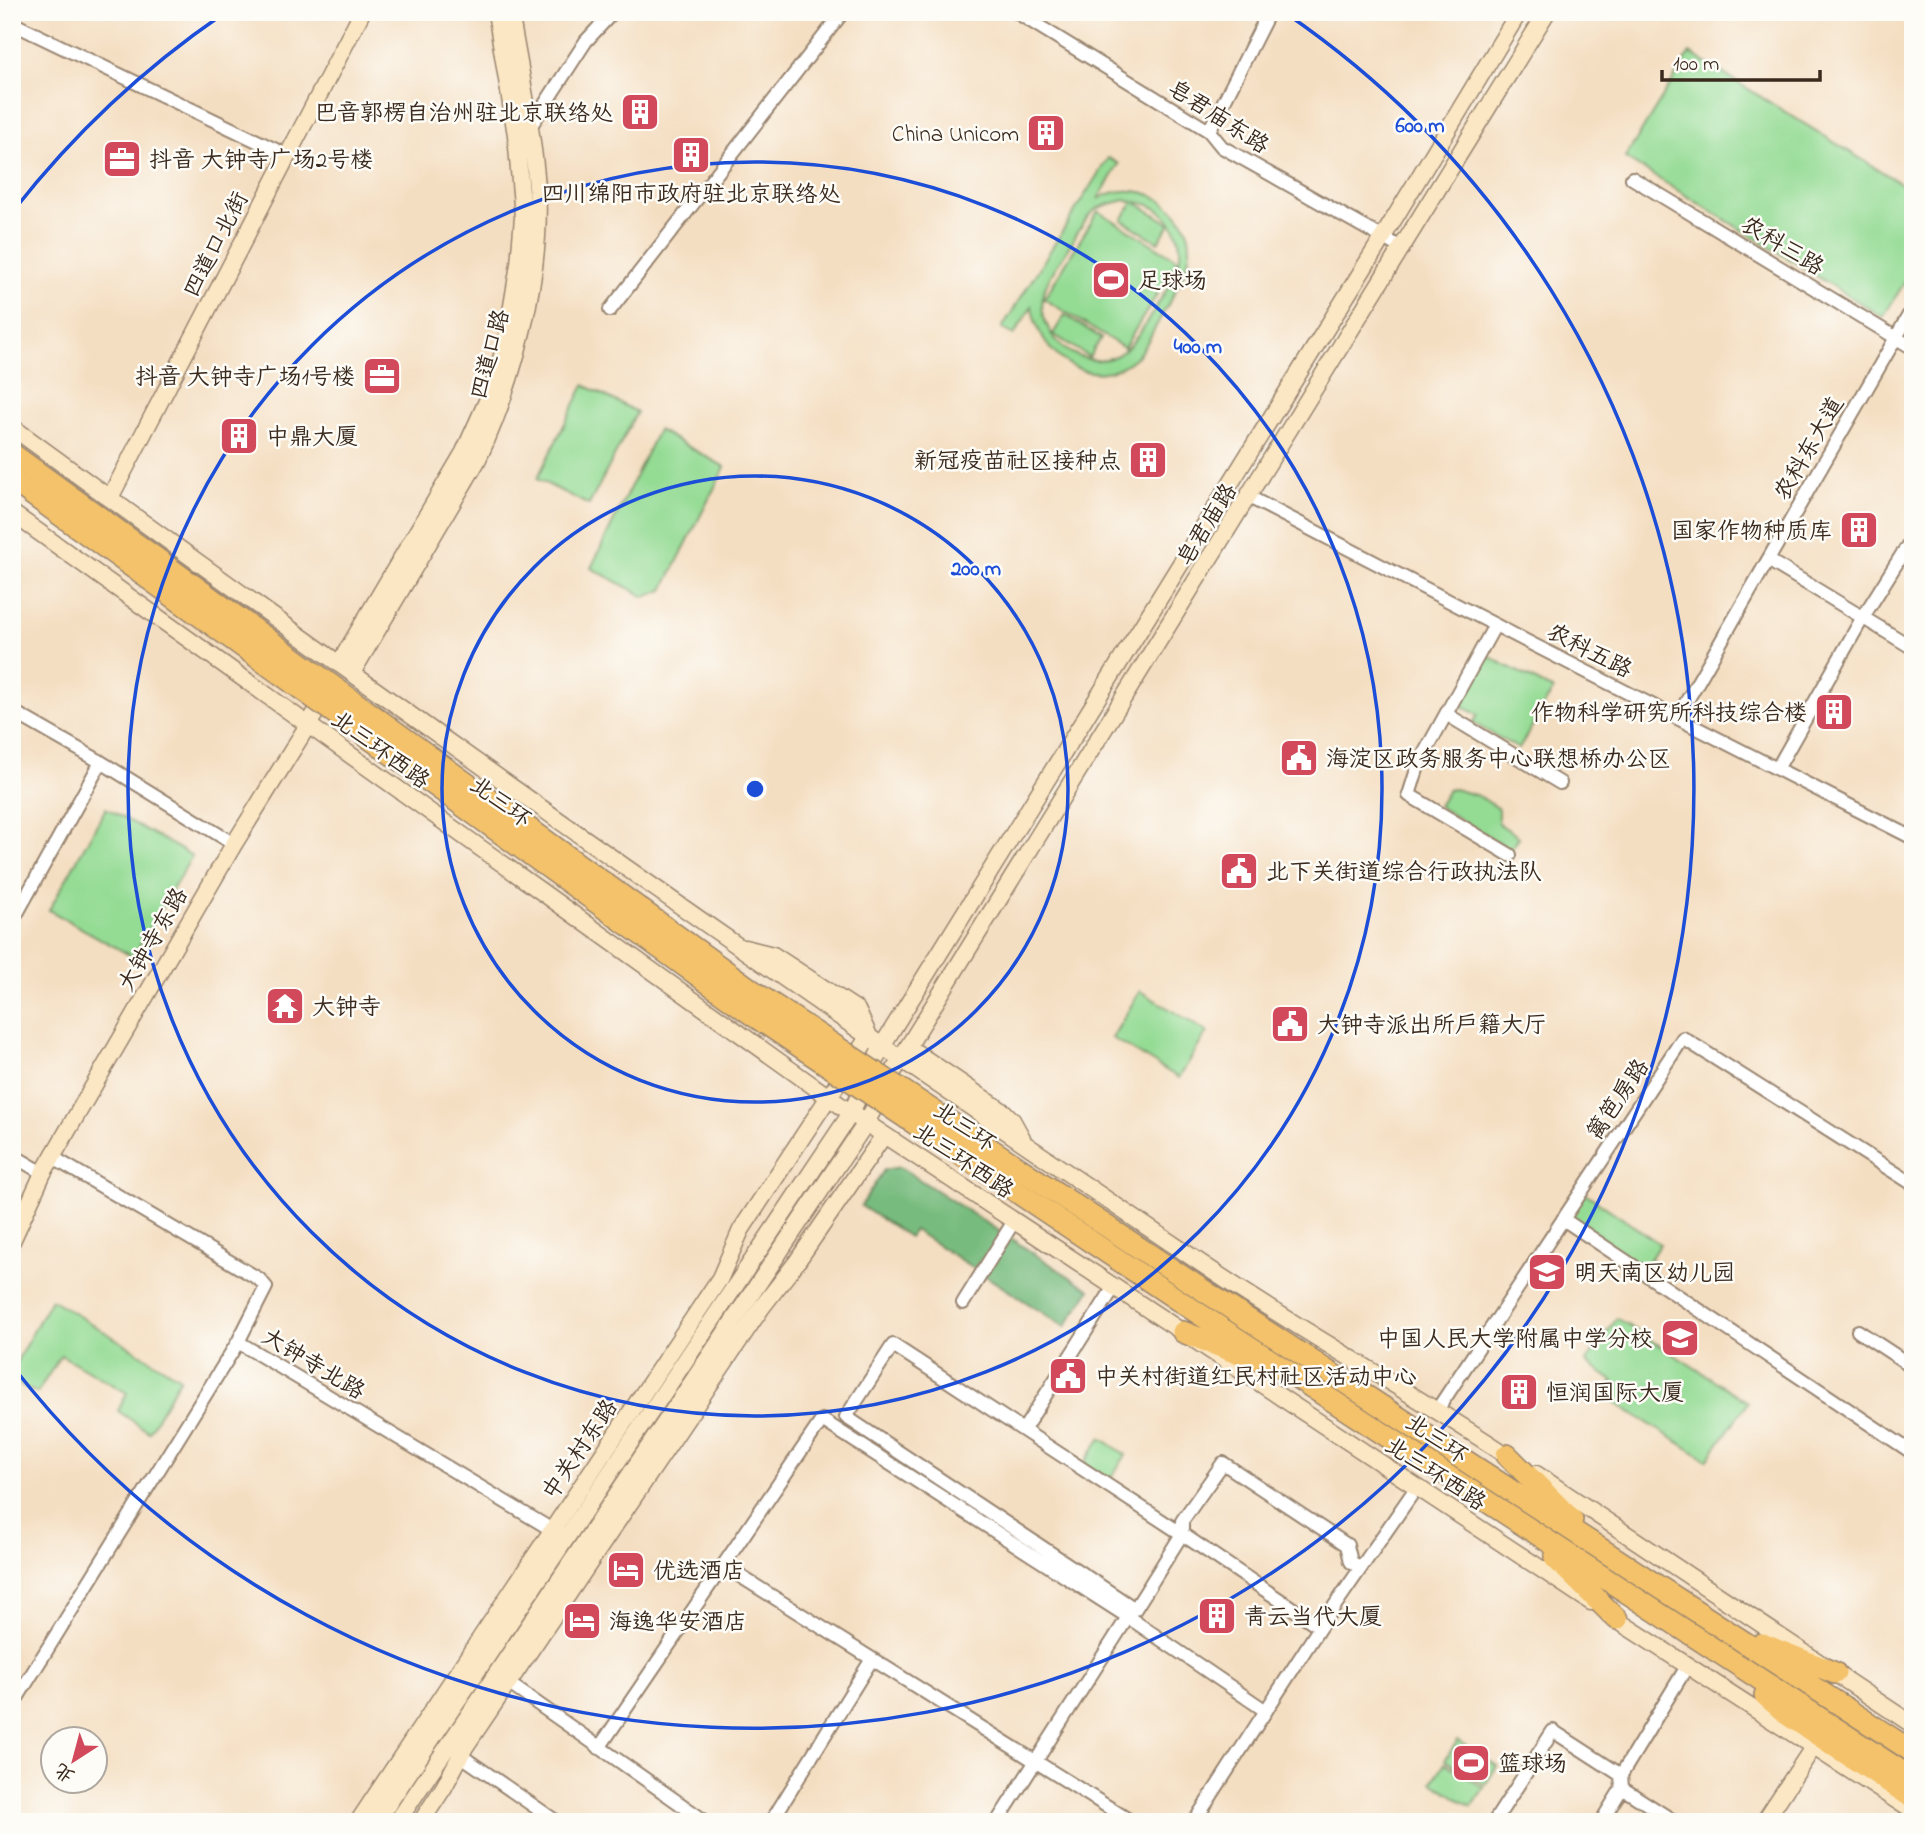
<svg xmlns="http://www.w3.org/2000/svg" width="1925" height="1834" viewBox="0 0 1925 1834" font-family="'Indie Flower','LXGW WenKai TC',sans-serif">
<rect width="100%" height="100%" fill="#fdfcf7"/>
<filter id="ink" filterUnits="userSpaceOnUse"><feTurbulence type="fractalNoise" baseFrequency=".0143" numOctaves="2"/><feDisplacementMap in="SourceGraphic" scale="14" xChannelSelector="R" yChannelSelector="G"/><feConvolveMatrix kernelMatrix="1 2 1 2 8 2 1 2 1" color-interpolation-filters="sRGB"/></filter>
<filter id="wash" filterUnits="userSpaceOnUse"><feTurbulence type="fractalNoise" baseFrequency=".00686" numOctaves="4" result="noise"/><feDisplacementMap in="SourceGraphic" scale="28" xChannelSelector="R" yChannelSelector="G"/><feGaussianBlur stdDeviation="1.57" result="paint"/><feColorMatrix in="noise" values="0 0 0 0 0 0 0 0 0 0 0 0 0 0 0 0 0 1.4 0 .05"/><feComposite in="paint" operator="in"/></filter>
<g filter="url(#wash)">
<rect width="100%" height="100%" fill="#f4dec1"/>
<path fill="#94db94" stroke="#688259" stroke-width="2" fill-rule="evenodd" d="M1690,53L1913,191V269L1883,317L1625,158Z
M1108,158L1119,164L1098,199C1116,188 1140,188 1159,199C1212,233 1186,273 1162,315C1155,327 1148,345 1137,356C1094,396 1038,357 1032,306L1014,335L1002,328ZM1125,200L1133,202L1122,220L1158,242L1170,224L1135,202C1165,204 1185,233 1179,262C1176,277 1165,292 1157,305C1139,335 1121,373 1078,356C1053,346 1037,317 1044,291C1049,275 1062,259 1070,245C1077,234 1084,218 1095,210C1103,205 1115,203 1125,200Z
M1098,211L1178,260L1124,348L1044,299Z
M1065,315L1101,338L1089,357L1053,334Z
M584,385L637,412L589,505L537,479Z
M658,430L725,467L663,590L645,597L591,568Z
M1486,655L1553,690L1519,749L1473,723L1478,715L1458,704Z
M1454,789L1478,796L1498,808V823L1519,837L1511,850L1438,806L1448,790Z
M106,808L192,856L133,957L49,910Z
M1140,991L1207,1032L1179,1078L1112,1038Z
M1585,1193L1660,1244L1644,1268L1568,1217Z
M51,1299L180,1378L149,1432L118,1411L127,1393L61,1355L37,1393L12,1381V1370Z
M1617,1318L1748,1402L1707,1460L1606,1397L1613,1381L1586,1362Z
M1101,1438L1126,1455L1109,1480L1084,1463Z
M1458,1740L1497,1766L1485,1785L1445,1760Z
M1445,1763L1484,1788L1471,1807L1432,1782Z"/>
<path fill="#77bb7e" stroke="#59724e" stroke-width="2" d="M900,1167L1090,1290L1065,1327L914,1230L909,1237L861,1206L884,1170Z"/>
</g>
<g filter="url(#ink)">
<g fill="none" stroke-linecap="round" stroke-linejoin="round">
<g stroke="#988470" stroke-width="16">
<path id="street" d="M1016,12L1209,131L1222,147L1403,249
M12,23L286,155
M530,127L586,41L613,12
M1209,131L1269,12
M1632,178L1913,348
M610,310L843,12
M1249,497L1528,642L1913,838
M1768,560L1913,648
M1495,625L1419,763L1409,795L1510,855
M12,711L101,762L234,844
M1446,714L1560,783
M1677,718L1913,308
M1777,769L1863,617L1913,537
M12,922L101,762
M12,1155L43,1173
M1563,1219L1913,1453
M963,1303L1014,1221
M1858,1331L1913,1367
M238,1342L559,1534
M893,1345L1182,1534L1135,1609L846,1417Z
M1437,1410L1683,1038L1913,1184
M1024,1429L1114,1287
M724,1566L1132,1822
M1320,1627L1182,1534V1521L1223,1463L1347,1545L1351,1562L1361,1568
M501,1678L706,1822
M12,1706L238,1342L266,1287L259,1279L52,1157
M599,1748L822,1420L1128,1617L1266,1711
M460,1755L557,1822
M1621,1775L1683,1673
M1621,1775L1622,1788L1675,1822
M771,1822L872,1659
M997,1822L1128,1617
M1194,1822L1320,1627L1416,1488
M1494,1822L1553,1731L1621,1775
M1601,1822L1622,1788"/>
</g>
<g stroke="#988470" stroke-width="19">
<path id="secondary" d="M12,427C407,716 806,998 1211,1270C1310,1337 1415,1394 1514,1460
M110,498L362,12
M12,513L851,1113L1591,1602
M339,664L464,452L492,390L506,342L519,264L523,217L516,135L496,12
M352,673L477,461C514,383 543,274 537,186C532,128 520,70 510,12
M745,948L773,955L857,1010L869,1036
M908,1047L1004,1112L1012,1120L1022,1138
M12,1241L43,1173L234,844L326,696
M1536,1474L1913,1725
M1609,1615L1913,1811
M358,1822L720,1278L741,1230L869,1036
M376,1822L851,1113L882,1046L1383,237L1519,12
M397,1822L866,1123L901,1058L1547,12
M421,1822L444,1787L465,1747L762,1307L796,1263L884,1135
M1764,1822L1814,1746"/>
</g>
<g stroke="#988470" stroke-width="24">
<path id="highway" d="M1189,1281L1913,1752
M1178,1300L1913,1779
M1183,1332L1252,1359
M1507,1455L1572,1520
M1555,1558L1617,1619
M1762,1644L1835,1673
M1765,1695L1788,1715L1913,1798"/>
</g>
<use href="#street" stroke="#fff" stroke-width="12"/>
<use href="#secondary" stroke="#fbe7c3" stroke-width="16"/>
<use href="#highway" stroke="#f4c26a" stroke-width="21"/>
<g stroke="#988470" stroke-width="24" stroke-linecap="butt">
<path id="highway-bridge" d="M12,454L760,996L1189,1281
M12,480L750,1013L1178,1300"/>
</g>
<use href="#highway-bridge" stroke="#f4c26a" stroke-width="21"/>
</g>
</g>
<g fill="none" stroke="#1d4ed8" stroke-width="3.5">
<circle cx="755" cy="789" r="313"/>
<circle cx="755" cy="789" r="627"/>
<path d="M14 210A940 940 0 0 1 223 14M1287 14A940 940 0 1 1 14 1368"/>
</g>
<defs>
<g id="building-square" transform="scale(2.0125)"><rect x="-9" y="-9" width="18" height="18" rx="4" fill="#d1495b" stroke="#fdfcf7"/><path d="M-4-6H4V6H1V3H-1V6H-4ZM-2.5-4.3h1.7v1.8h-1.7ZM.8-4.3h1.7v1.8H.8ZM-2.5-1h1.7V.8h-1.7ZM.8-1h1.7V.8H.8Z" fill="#fff"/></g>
<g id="office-square" transform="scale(2.0125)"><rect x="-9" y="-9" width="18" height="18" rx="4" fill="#d1495b" stroke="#fdfcf7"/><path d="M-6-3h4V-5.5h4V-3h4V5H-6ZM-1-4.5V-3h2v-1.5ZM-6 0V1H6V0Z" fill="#fff"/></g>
<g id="stadium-square" transform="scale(2.0125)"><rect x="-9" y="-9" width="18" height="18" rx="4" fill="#d1495b" stroke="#fdfcf7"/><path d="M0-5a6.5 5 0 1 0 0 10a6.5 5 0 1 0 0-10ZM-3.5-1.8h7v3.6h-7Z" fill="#fff"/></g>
<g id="civic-square" transform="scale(2.0125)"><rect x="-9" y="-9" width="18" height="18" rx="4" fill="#d1495b" stroke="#fdfcf7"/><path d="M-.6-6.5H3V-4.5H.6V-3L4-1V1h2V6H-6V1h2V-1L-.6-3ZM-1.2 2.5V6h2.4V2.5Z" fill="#fff"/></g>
<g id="temple-square" transform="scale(2.0125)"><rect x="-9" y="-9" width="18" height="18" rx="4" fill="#d1495b" stroke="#fdfcf7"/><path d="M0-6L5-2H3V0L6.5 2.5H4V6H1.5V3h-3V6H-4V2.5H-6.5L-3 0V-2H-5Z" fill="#fff"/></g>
<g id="school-square" transform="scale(2.0125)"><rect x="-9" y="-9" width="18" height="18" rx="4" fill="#d1495b" stroke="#fdfcf7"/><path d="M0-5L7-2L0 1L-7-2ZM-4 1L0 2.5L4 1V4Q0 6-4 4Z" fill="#fff"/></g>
<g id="hotel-square" transform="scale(2.0125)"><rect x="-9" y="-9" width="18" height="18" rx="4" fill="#d1495b" stroke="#fdfcf7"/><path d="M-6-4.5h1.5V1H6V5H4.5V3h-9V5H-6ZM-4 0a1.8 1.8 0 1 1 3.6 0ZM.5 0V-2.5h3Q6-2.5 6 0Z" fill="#fff"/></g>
</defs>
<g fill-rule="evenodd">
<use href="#building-square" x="640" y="112"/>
<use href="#building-square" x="1046" y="133"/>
<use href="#building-square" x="691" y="155"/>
<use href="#office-square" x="122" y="159"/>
<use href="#stadium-square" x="1111" y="280"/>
<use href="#office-square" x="382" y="376"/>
<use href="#building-square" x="239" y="436"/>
<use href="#building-square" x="1148" y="460"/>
<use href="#building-square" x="1859" y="530"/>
<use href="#building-square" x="1834" y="712"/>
<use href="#civic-square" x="1299" y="758"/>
<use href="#civic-square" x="1239" y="871"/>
<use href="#temple-square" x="285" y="1006"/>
<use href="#civic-square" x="1290" y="1024"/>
<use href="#school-square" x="1547" y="1272"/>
<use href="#school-square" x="1680" y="1338"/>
<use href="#civic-square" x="1068" y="1376"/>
<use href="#building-square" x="1519" y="1392"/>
<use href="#hotel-square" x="626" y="1570"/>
<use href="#building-square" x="1217" y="1616"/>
<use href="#hotel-square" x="582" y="1621"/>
<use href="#stadium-square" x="1471" y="1763"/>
</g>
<g text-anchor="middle" stroke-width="5" stroke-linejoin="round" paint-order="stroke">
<g font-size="23" fill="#3b2a1e" stroke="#fdfcf7" text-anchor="start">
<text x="613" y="120" text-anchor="end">巴音郭楞自治州驻北京联络处</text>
<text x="1019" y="141" text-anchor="end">China Unicom</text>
<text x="149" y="167">抖音 大钟寺广场2号楼</text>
<text x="691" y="201" text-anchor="middle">四川绵阳市政府驻北京联络处</text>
<text x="1138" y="288">足球场</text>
<text x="355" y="384" text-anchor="end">抖音 大钟寺广场1号楼</text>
<text x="266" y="444">中鼎大厦</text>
<text x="1121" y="468" text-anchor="end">新冠疫苗社区接种点</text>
<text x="1832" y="538" text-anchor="end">国家作物种质库</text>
<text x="1807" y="720" text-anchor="end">作物科学研究所科技综合楼</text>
<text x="1326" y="766">海淀区政务服务中心联想桥办公区</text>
<text x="1266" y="879">北下关街道综合行政执法队</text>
<text x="312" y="1014">大钟寺</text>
<text x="1317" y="1032">大钟寺派出所户籍大厅</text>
<text x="1574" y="1280">明天南区幼儿园</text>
<text x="1653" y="1346" text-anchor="end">中国人民大学附属中学分校</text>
<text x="1095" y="1384">中关村街道红民村社区活动中心</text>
<text x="1546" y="1400">恒润国际大厦</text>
<text x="653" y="1578">优选酒店</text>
<text x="1244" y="1624">青云当代大厦</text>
<text x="609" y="1629">海逸华安酒店</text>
<text x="1498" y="1771">篮球场</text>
</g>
<g font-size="23" fill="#3b2a1e" stroke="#fdfcf7">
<text transform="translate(1219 116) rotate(33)" y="8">皂君庙东路</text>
<text transform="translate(215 244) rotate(-63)" y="8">四道口北街</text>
<text transform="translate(1783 245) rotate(31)" y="8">农科三路</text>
<text transform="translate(489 354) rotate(-75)" y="8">四道口路</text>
<text transform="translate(1808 448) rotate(-60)" y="8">农科东大道</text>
<text transform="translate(1206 524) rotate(-58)" y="8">皂君庙路</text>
<text transform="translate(1590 650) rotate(27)" y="8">农科五路</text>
<text transform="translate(381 749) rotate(36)" y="8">北三环西路</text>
<text transform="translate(501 801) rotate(36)" y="8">北三环</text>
<text transform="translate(152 939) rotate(-60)" y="8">大钟寺东路</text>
<text transform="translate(1617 1099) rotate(-56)" y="8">篱笆房路</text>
<text transform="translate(965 1126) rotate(34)" y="8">北三环</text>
<text transform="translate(964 1160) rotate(34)" y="8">北三环西路</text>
<text transform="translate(314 1363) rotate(31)" y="8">大钟寺北路</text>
<text transform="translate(1437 1438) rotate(34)" y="8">北三环</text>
<text transform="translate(579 1449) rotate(-56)" y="8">中关村东路</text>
<text transform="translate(1436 1473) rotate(33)" y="8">北三环西路</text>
</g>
</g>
<circle cx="755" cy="789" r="10" fill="#1d4ed8" stroke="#fdfcf7" stroke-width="3.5"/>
<g font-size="21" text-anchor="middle" font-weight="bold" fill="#1d4ed8" stroke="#fdfcf7" stroke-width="5" stroke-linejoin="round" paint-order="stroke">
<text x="1420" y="132">600 m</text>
<text x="1198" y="353">400 m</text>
<text x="976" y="575">200 m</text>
</g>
<rect width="1925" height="1834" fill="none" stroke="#fdfcf7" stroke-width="42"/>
<g transform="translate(74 1760) rotate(216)"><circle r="33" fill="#fdfcf7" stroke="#afa8a0" stroke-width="2"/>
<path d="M0-5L12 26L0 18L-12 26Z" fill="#d1495b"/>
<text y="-10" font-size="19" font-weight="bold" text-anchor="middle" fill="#3b2a1e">北</text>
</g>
<path d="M1662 70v10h158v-10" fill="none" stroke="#3b2a1e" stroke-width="3.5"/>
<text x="1673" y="70" font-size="21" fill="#3b2a1e" stroke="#fdfcf7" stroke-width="5" paint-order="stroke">100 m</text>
</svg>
